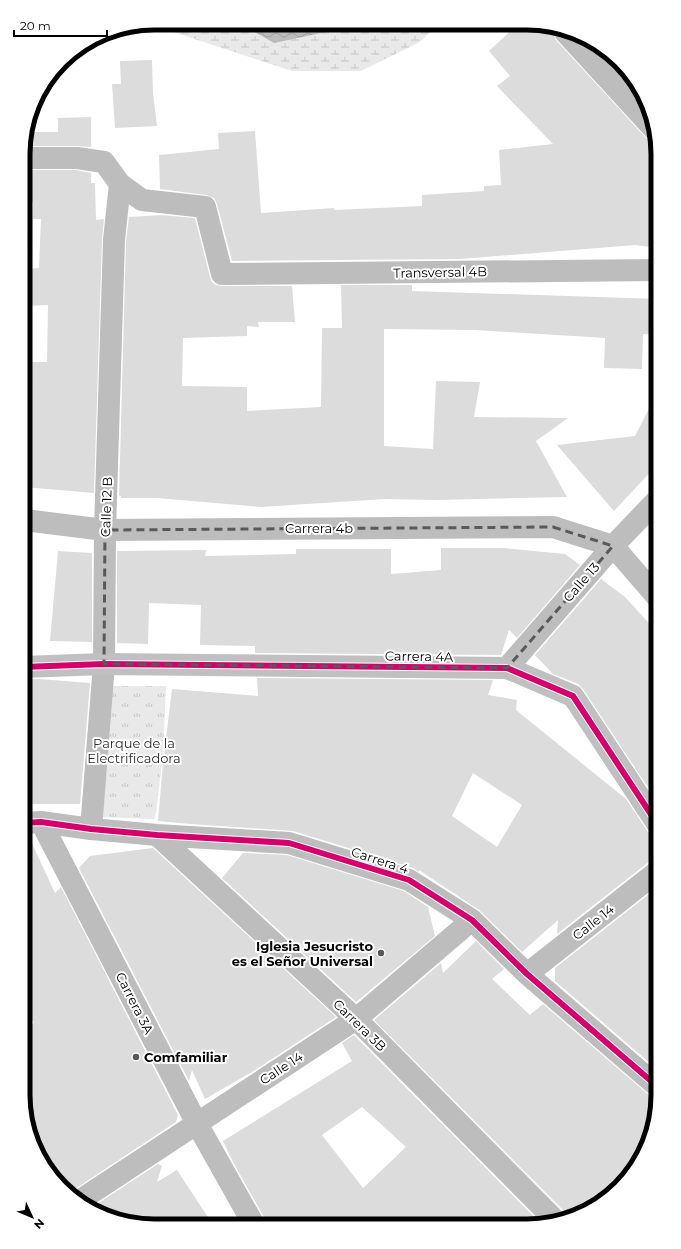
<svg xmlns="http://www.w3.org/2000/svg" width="681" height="1249" viewBox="0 0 681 1249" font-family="Montserrat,sans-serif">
<defs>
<pattern id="wetland-marsh" width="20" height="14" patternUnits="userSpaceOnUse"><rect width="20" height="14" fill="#e9e9e9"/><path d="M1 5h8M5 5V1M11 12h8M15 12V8" fill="none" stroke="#c6c6c6"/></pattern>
<pattern id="park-tufts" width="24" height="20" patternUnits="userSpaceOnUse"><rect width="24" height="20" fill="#e9e9e9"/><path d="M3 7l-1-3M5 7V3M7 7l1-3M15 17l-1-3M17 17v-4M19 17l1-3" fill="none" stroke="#c6c6c6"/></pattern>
<pattern id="water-waves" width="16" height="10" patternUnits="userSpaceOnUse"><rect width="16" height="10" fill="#bbb"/><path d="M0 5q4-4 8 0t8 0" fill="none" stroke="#9f9f9f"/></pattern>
</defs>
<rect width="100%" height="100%" fill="#fff"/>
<path fill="url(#wetland-marsh)" d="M154,23L437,25L420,42L361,71H292L149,24Z"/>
<path fill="url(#park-tufts)" d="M109,686H166L163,754L156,813L154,819L98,817Z"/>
<path fill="url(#water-waves)" d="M241,24H364L274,43Z"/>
<path fill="#dcdcdc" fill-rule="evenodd" d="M517,25L554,26L553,34L556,40L645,137L650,141H656L658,154V248L635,245L460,259L232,261L217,204L214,198L206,195L160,189L159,155L219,149L218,133L255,131L261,213L334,208V210L422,206V195L484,191V186L501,185L499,150L553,144L497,86L510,76L489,51Z
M596,47L613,55L639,95Z
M152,60L153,93L157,126L115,128L112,84H121L120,61Z
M91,117V147L77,146H24V137L26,132H58V118Z
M24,170H76L91,173V183H95L96,220L104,219L102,240L94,493L24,487V394H30L32,362H47L48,305L24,306V269L39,268L41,219H33V202H24Z
M161,215L195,218L210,277L212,282L216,285L222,286H292L295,322H258L259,327L247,326V336L183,338L182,386L247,387V411L321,407L322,328H342L341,285H412V291L658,299V335L643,334L642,369L604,368L605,338L475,330L384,329V446L433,449L436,381L480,382L474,417L568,418L536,441L567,497L435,500L384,499L261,507L157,498H121V496L119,495L126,241L129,217Z
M658,391V464L614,511L557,445L635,436Z
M441,548H504L565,554L580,565L517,638L509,630L501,655L255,653V646L200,645L201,605L149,603L148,644L117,643V551L206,550L205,556L296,554V549H391V574L441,570Z
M58,551L92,553V642L50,641Z
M601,579L625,597L658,633V798L645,783L583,689L578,684L553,674L535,655Z
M257,678L493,680L488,695L517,700L516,710L626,799L648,832L652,836L658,837V859L650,861L557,934L558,920L522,952L479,910L419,870V872L413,868L293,831L190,824L158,821L163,763L172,689L258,696ZM473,773L522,805L497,847L452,816Z
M23,679H39L90,683L80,804H23Z
M23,835H28L55,893L61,887L178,1115L176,1122L72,1191L69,1194L30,1137L23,1095V1029L34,1023L23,1003Z
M153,848L336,1017L252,1072L205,1099L192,1070L189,1081L79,868L90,856Z
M243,853L287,855L404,891L428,907L435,936L356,1002L222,878Z
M658,887V1070L555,981V968Z
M476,941L504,969L492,979L530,1015L543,1004L650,1096L658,1099L648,1145L631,1175L600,1204L569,1219L565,1212L374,1020L441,963L443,973Z
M354,1035L541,1224L527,1226L266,1225L265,1219L233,1162L223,1141L352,1061L342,1043ZM362,1107L406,1147L363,1188L322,1135Z
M158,1164L162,1166L157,1182L177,1170L213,1225H137L104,1216L91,1208Z"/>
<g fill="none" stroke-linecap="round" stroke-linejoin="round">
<path stroke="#bdbdbd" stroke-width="22" d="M565,32L654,129
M24,158H77L104,162L120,184L142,200L205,207L222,274L658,270
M24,520L105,530L553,527L613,546L658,598
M507,668L613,546L658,499
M41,822L196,1122L254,1225
M23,823L41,822L91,829L157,835L289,843L409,880L472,920L527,974L658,1087
M91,829L104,664L105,530L114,240L120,184
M157,835L356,1019L556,1221
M527,974L658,871
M79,1201L356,1019L472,920"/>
<path stroke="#c0c0c0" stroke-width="22" d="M23,667L104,664L507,668L573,696L658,825"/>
<g stroke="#fff" stroke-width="8">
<path id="cycleway" d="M23,667L104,664L507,668L573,696L658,825
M23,823L41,822L91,829L157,835L289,843L409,880L472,920L527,974L658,1087"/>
</g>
<use href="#cycleway" stroke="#d6006c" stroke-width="6"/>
</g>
<path fill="none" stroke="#595959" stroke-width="3" stroke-dasharray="8 5" stroke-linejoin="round" d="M553,527L613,546L507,668L104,664L105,530Z"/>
<g fill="#595959" stroke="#fff" stroke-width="1.5">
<circle cx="381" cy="953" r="4"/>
<circle cx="136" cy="1057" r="4"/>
</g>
<g text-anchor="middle" stroke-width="4" stroke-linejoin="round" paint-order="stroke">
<g font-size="13" fill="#000" stroke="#fff">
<text transform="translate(440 272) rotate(-1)" y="5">Transversal 4B</text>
<text transform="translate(106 507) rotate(-88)" y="5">Calle 12 B</text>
<text x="319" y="533">Carrera 4b</text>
<text transform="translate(581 582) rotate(-49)" y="5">Calle 13</text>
<text transform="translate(419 656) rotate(1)" y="5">Carrera 4A</text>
<text transform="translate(380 860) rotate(18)" y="5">Carrera 4</text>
<text transform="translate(593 922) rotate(-38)" y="5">Calle 14</text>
<text transform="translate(135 1003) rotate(63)" y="5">Carrera 3A</text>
<text transform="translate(360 1025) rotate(44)" y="5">Carrera 3B</text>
<text transform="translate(281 1068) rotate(-33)" y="5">Calle 14</text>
</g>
<g font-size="13" fill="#2e2e2e" stroke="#fff">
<text x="134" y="748">Parque de la<tspan x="134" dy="15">Electrificadora</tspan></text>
</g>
<g font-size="13" font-weight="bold" fill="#000" stroke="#fff" text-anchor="end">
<text x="373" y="951">Iglesia Jesucristo<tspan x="373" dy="15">es el Señor Universal</tspan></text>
<text x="144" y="1062" text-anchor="start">Comfamiliar</text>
</g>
</g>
<path d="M0 0H681V1249H0ZM154 30H527A124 124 0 0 1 651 154V1095A124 124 0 0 1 527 1219H154A124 124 0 0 1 30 1095V154A124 124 0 0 1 154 30Z" fill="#fff" fill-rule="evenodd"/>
<path fill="none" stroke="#000" stroke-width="5" d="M154 30H527A124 124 0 0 1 651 154V1095A124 124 0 0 1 527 1219H154A124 124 0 0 1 30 1095V154A124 124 0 0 1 154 30Z"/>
<g transform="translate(32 1217) rotate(134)" stroke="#ffffff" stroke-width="3" paint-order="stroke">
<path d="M0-3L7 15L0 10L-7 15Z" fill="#000000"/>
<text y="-6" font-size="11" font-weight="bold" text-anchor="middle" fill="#000000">N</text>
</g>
<path d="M14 30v6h93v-6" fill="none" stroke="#000000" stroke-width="2"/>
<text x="20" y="30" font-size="12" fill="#000000" stroke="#ffffff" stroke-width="3" paint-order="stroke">20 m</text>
</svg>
